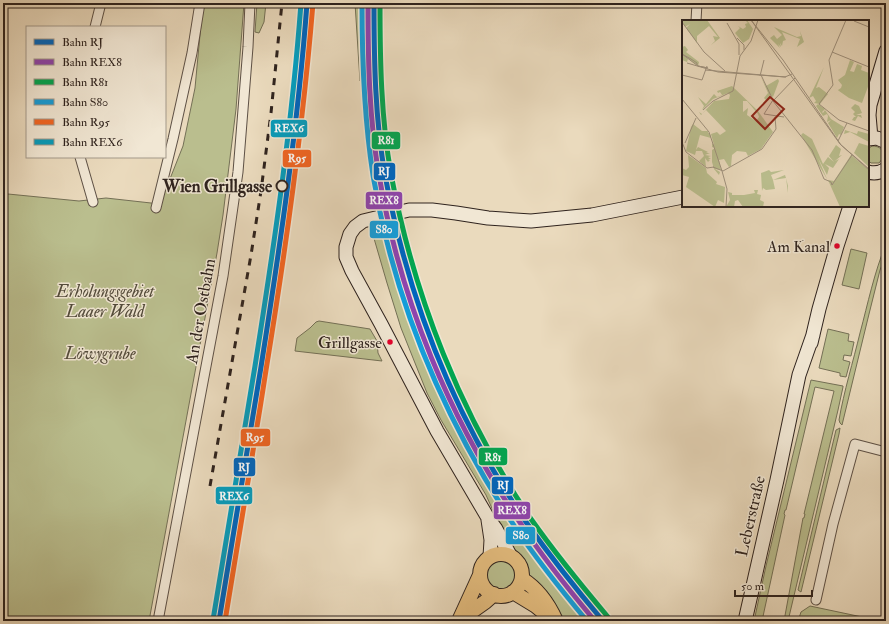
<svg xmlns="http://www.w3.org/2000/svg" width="889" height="624" viewBox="0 0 889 624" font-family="'IM FELL Double Pica',serif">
<rect width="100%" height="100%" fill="#eadabd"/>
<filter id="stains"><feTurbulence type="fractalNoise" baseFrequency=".005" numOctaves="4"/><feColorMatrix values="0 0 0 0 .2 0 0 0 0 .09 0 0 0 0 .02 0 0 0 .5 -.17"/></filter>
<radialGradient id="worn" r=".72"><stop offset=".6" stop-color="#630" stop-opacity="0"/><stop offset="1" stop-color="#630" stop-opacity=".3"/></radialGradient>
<path fill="#babe8e" stroke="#747056" d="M203,3H244L236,109L223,215L217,253L149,621H3V202L8,194L79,201L106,198L160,204L183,146L195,88Z
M257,3H266L264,22L259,33L255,32Z
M355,3H363L364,76L360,81Z
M872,146C880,146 884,150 883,158L879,163H871L868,160V149Z
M383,223C391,253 398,284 408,313C432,382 466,454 506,515C530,552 557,587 586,621H564L549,597L529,577L524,562L516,554L503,533L486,495L441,420L427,393L401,328L387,283L373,235L376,224Z
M886,244V255L880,270L869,314L842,425L840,423L839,420C844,391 853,362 860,333C868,303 874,273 886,244Z
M851,249L867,253L859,289L842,285Z
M319,321L370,329L377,341L378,353L382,361L295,351L297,338L310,328L316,322Z
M828,329L849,334L848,341L854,342L851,356L844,355L843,360L850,362L846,377L840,376V373L819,368Z
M811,380L843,386V387L838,410L788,621H784L803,518H804L805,514H804L834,391L815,387L786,510H785L784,514L785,515L762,621H754L766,566Z
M840,428L839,434L801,592L798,590L836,430Z
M486 575a15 15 0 1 1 30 0a15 15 0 1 1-30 0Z
M810,606L881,621H798L801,612Z"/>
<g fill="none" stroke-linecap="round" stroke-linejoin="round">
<g stroke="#5e5146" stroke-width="11">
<path id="minor" d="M696,21L697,3
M95,27L101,3
M80,157L93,202
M156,208L173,139L192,53L200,3
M816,600L833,524L855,444L886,452
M158,621L223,276L238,172L248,47L250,3"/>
</g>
<g stroke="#2f231e" stroke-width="15">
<path id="secondary" d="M871,138L869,115L870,105L886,51
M868,139L877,138L886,142
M868,172C875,174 880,173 886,169
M811,343L819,309L837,246L850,206
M488,520L491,540L490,557
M510,555L496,529L488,518L437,431L381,324L352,271L346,257V247L350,234L355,227L363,221L409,210H432L456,213L488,218L531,221L592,215L683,197
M745,621L777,480L799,375L813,335"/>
</g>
<g stroke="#2f231e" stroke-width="16">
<path id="primary" d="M480 575a21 21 0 1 1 42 0a21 21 0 1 1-42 0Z
M522,579C538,589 548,603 556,621
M513,592L536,606L552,619
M461,619L485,602L494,594
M459,621L480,575"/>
</g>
<use href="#minor" stroke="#f1e7d4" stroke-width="9"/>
<use href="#secondary" stroke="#f1e7d4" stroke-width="13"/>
<use href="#primary" stroke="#e5bd7e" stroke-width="14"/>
<path stroke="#2f231e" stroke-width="3" stroke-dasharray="7 7" stroke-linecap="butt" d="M210,486L251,255L261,191L271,113L282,3"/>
<g stroke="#f1e7d4" stroke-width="8">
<path id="rail-1" d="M374,3C374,60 375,119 385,175C408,299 455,418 526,522C550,556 576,589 603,621
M219,621C233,536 247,452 261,367C280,246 298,125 307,3"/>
</g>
<g stroke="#f1e7d4" stroke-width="8">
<path id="rail-2" d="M368,3C368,60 369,119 379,175C400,300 450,420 521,524C543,558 569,590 595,621"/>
</g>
<g stroke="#f1e7d4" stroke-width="8">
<path id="rail-3" d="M380,3C380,60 381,118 391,174C414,297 461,416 531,519C555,553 581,585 608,617"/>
</g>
<g stroke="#f1e7d4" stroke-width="8">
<path id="rail-4" d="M362,3C362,61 364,118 373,175C375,187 378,199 380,212C404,325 452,431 515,527C537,560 562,591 587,621"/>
</g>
<g stroke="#f1e7d4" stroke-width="8">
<path id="rail-5" d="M225,621C239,538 253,454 266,370C286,248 303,127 313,3"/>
</g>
<g stroke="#f1e7d4" stroke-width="8">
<path id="rail-6" d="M213,620C227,536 241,451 255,366C274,246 292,125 301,3"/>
</g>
<use href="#rail-1" stroke="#0065bd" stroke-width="5"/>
<use href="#rail-2" stroke="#8e44ad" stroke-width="5"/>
<use href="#rail-3" stroke="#00a651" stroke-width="5"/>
<use href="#rail-4" stroke="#159dd9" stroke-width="5"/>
<use href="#rail-5" stroke="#f26522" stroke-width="5"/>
<use href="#rail-6" stroke="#059cbc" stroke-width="5"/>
</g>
<circle fill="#f1e7d4" stroke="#2f231e" stroke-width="2" cx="282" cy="186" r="5.5"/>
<g fill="#e4002b" stroke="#f1e7d4" stroke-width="1.5">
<circle cx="837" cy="246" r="3.5"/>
<circle cx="390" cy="342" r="3.5"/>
</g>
<g text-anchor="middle" stroke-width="3" stroke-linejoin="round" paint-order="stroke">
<g font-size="16" fill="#2f231e" stroke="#f1e7d4" text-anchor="end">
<text x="830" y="252">Am Kanal</text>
<text x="382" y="348">Grillgasse</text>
</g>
<g font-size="17" font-weight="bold" fill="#2f231e" stroke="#f1e7d4" text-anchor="end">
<text x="272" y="192">Wien Grillgasse</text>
</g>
<g font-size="17" font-style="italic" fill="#524a3a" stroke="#f1e7d4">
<text x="105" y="297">Erholungsgebiet<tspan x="105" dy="20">Laaer Wald</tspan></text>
<text x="100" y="359">Löwygrube</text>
</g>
<g font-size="17" fill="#2f231e" stroke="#f1e7d4">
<text transform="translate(200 311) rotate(-80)" y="6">An der Ostbahn</text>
<text transform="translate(750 516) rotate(-77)" y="6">Leberstraße</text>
</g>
</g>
<g transform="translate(682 20)">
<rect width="187" height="187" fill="#eadabd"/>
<path d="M0,0H25L38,18L29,25L33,21L31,16L36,17L27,6L15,16V23L4,8L8,4L3,7ZM63,0H65L71,9L67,19L61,23L53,13L58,8L56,6L61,9L64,7L63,4L66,3ZM92,7L115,17L119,16L118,11L122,22L115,27L118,19L100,12L104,20L101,21L100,26L98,23L99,27L96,24L98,28L88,18L92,15L95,19L100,15ZM3,26L6,30L4,32L17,42L16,46L1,35L6,39L5,42L0,40V27ZM168,40L172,42L168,51L172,52L175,44L180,46L179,50L187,53V64L180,83L167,78L157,71L152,66L156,70L159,68L160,65L156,60L163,55ZM142,47L134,68L137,67L146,74L138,84L132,83L134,81L131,76L127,78ZM79,57L84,66L96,59L97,61L91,77L88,75L84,80L82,78L86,73ZM50,66L76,91L91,112L79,129L66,136L64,132L55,131L50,135L49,146L47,147L42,139L37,140L39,150L33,149L38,152L37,155L32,149L30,142V130L33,128L30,127V123L32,125L29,114L35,112L38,115L44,111L24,90L19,95L17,92L20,94L32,81L47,79L48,75L46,73L31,79L20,90L22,86L16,77L24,84L32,74L35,77L40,75L38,72L36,73L35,71ZM61,81H65L76,94L77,97L74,101L65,95L66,88L61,92ZM136,84L143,89L140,92L141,93L143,90L149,99L162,107L159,115L157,114L155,118L146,103L149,100L145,102L146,96L145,94L141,96L134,86ZM173,84L177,86L180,93L174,95H179L180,98L176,96L173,101L170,100L172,97H174L171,94L173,92L169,88ZM15,99L11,104L20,111H26V113H27L29,116V118L18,115L14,130L16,127L26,132L24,133H28L23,135L29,136L26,137L29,139H26L28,140L26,142L23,138L24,147L17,141L22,136L20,131H14L13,135L4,131L9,107L11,104ZM163,110L175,114L176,111L187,114V122L168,112L162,114ZM121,113L130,119L141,144L146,137L152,142L147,136L154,125L159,129L157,136L160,135L153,141L157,139L151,148L143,144L147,148L145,155L136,138L145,159L119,115ZM177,123L187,126V147L172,133ZM6,135L24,148L25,153L35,162L34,164L43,167L42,183L36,180L33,187L4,167L7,157L0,155V148L4,150L7,147ZM169,135L187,150V187H158L146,160L152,161ZM87,150L89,152L102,150L89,155L91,160L103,155L104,158L106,166V173L104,158L91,160L93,169L84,170L81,168L80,171L79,153ZM72,170H76L75,174L79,175L78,180L82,182L81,187H61L56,180L53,181L52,187H44L48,180L46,172L50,173V175H62L73,173Z" fill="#babe8e" fill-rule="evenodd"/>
<path fill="none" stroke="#9f917d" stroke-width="1" d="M69,0L101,40L159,125L187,149M69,0L158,124L187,150M172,1L187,7M0,2L22,32L43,51M45,3L57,24V35M55,18L62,25V30M150,32L187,47M0,34L9,39L15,43V45L16,46L26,48L16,46ZM5,43L36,52L104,57M23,50L103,57L110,54M0,55L20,60L25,46M79,55L91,80L82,94L102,97M78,56L82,40M0,79L27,112L40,151M91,81L130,130L142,159L149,162M91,81L113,58M137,84L151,65L147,40L164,0M137,84L157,100L187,111M21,90L31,81L51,71L58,36L69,21L76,0M156,121L165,103M0,122L4,132L17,142L25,148L32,147M3,123L14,98M31,147L41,151L80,129L94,109L93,97M40,151L45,169L44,187M149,162L150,165L170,135"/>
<path fill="#8f2418" fill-opacity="0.15" stroke="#8f2418" stroke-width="2" d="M88,77L102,89L83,109L70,96Z"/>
<rect width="187" height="187" fill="none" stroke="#2f231e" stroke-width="2"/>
</g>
<g stroke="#f1e7d4" stroke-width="1.5">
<rect x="270" y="119" width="38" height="19" rx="4" fill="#059cbc"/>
<rect x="371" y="131" width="30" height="19" rx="4" fill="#00a651"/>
<rect x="282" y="149" width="30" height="19" rx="4" fill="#f26522"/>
<rect x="373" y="162" width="23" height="19" rx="4" fill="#0065bd"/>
<rect x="365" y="191" width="38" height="19" rx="4" fill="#8e44ad"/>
<rect x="369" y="220" width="30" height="19" rx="4" fill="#159dd9"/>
<rect x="240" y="428" width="31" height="19" rx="4" fill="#f26522"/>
<rect x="478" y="447" width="30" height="19" rx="4" fill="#00a651"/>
<rect x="233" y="457" width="23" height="20" rx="4" fill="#0065bd"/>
<rect x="491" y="476" width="23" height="19" rx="4" fill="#0065bd"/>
<rect x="215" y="486" width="38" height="19" rx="4" fill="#059cbc"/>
<rect x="493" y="501" width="38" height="19" rx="4" fill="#8e44ad"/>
<rect x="505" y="526" width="31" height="19" rx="4" fill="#159dd9"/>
</g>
<g font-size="11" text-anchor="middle" font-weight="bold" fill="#fff">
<text x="289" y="132">REX6</text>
<text x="386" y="144">R81</text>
<text x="297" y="162">R95</text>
<text x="384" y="175">RJ</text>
<text x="384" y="204">REX8</text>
<text x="384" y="233">S80</text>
<text x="255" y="441">R95</text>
<text x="493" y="461">R81</text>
<text x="244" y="471">RJ</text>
<text x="503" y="489">RJ</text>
<text x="234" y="500">REX6</text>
<text x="512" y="514">REX8</text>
<text x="521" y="539">S80</text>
</g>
<rect width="889" height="624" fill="none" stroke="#eadabd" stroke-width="16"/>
<rect x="4" y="4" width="881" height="616" fill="none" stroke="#2f231e" stroke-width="2"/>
<rect x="8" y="8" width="873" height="608" fill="none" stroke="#2f231e"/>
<rect x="26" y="26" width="140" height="132" fill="#f1e7d4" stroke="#a3998b"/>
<rect x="34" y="39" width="20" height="6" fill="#0065bd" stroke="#a3998b"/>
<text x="62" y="46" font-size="12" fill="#2f231e">Bahn RJ</text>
<rect x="34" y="59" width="20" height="6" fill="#8e44ad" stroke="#a3998b"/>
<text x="62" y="66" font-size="12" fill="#2f231e">Bahn REX8</text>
<rect x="34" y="79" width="20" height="6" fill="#00a651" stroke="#a3998b"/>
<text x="62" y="86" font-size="12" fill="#2f231e">Bahn R81</text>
<rect x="34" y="99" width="20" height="6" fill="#159dd9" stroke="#a3998b"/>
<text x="62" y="106" font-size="12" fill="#2f231e">Bahn S80</text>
<rect x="34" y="119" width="20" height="6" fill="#f26522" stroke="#a3998b"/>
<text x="62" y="126" font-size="12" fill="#2f231e">Bahn R95</text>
<rect x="34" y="139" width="20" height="6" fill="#059cbc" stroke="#a3998b"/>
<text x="62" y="146" font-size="12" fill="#2f231e">Bahn REX6</text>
<path d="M735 590v6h77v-6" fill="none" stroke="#2f231e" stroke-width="2"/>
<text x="741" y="590" font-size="12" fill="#2f231e" stroke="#f1e7d4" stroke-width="3" paint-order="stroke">50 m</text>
<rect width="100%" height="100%" filter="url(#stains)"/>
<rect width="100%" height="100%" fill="url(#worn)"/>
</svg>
